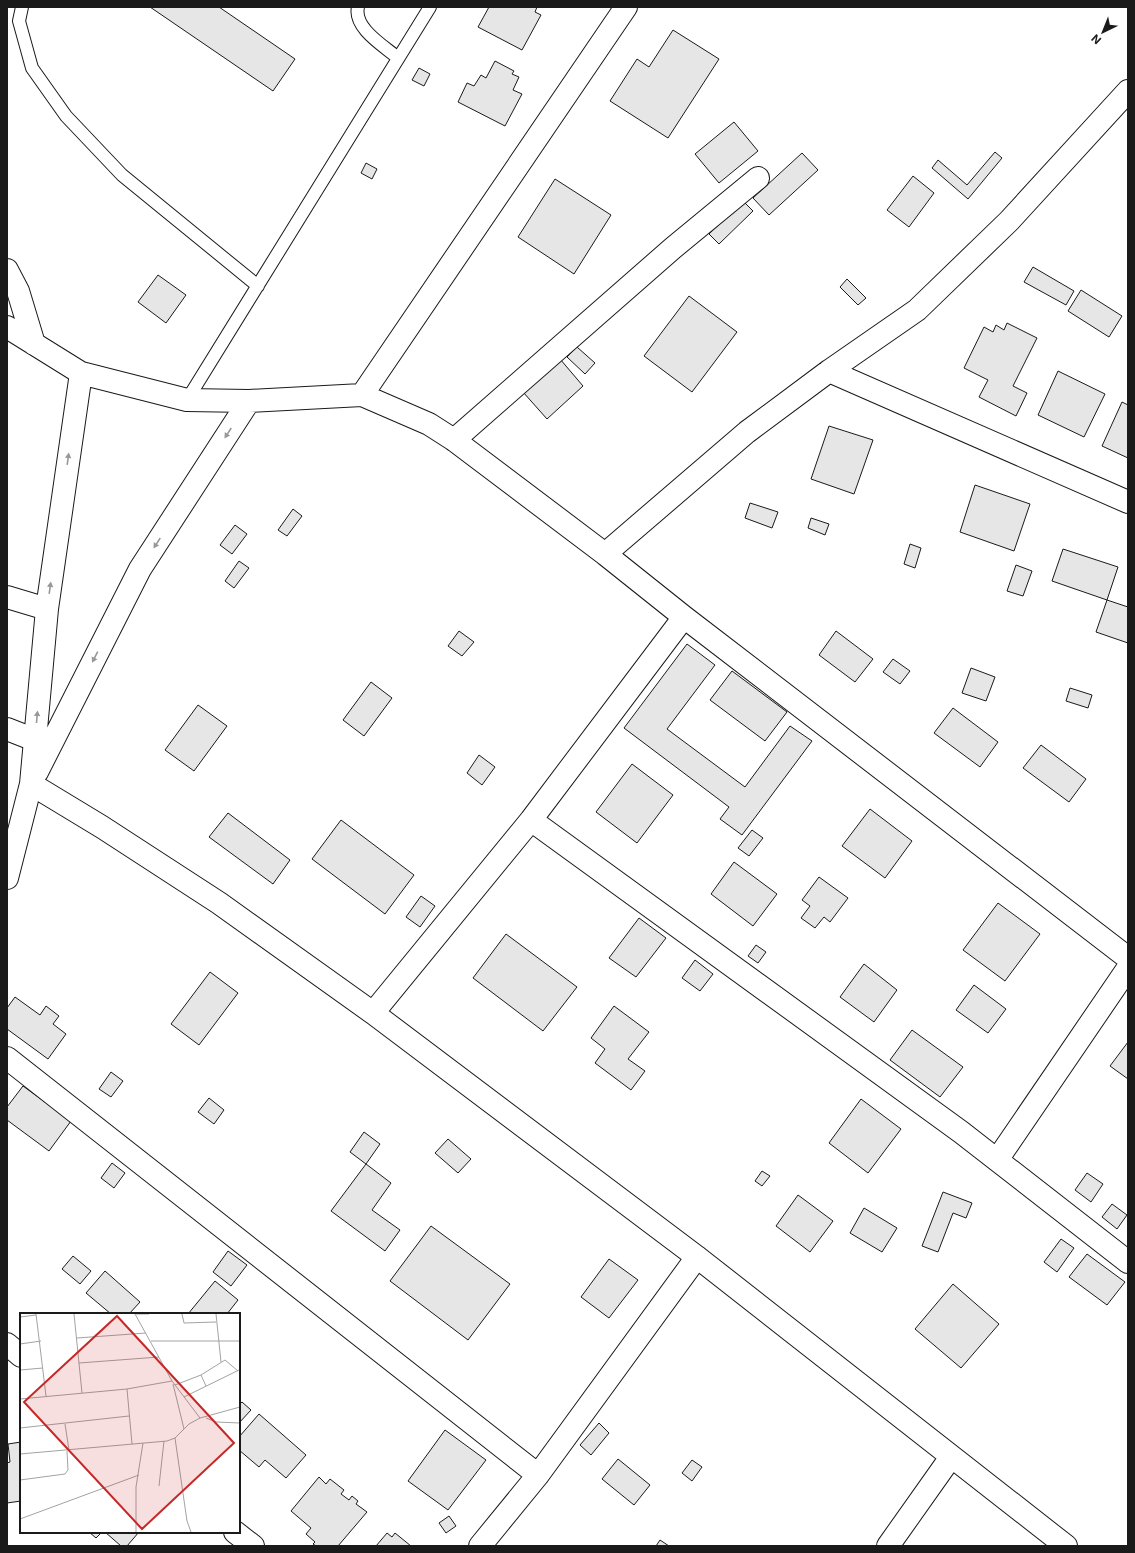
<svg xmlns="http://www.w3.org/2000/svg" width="1135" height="1553" viewBox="0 0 1135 1553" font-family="Inter,sans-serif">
<rect width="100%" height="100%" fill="#fff"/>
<path fill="#e6e6e6" stroke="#1a1a1a" d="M150,7H219L295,59L273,91Z
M489,7H537L535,12L541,15L522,50L478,27Z
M673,30L719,59L668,138L610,101L637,59L649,67Z
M495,61L514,71L512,74L519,77L513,90L522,94L505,126L458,102L467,83L474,86L481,75L486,78Z
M419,68L430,74L424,86L412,80Z
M734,122L758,151L719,183L695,154Z
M995,152L1002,158L968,199L932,168L938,160L967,185Z
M802,153L818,170L769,215L753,198Z
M366,163L377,169L372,179L361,173Z
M913,176L934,193L909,227L887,210Z
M555,179L611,215L574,274L518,237Z
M743,201L753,211L719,244L709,234Z
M1033,267L1074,291L1066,305L1024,282Z
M158,275L186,295L166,323L138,302Z
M847,279L866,298L858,305L840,287Z
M1081,290L1122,316L1109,337L1068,311Z
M689,296L737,332L692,392L644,356Z
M1007,323L1037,338L1013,386L1027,393L1016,416L979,397L988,380L964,368L984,327L993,332L996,325L1004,330Z
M577,347L595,363L585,374L567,357Z
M560,359L583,386L547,419L523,392Z
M1058,371L1105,394L1084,437L1038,415Z
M1122,402L1128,405V458L1102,446Z
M829,426L873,440L854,494L811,479Z
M975,485L1030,504L1014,551L960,532Z
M750,503L778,512L772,528L745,518Z
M293,509L302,516L287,536L278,530Z
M811,518L829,524L825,535L808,528Z
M235,525L247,534L232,554L220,545Z
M910,544L921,548L915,568L904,564Z
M1063,549L1118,567L1107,600L1052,581Z
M239,561L249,568L234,588L225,581Z
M1016,565L1032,571L1023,596L1007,591Z
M1107,600L1128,607V643L1096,632Z
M459,631L474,642L462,656L448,646Z
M836,631L873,659L855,682L819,655Z
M687,644L715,665L667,729L745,787L790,726L812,741L742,835L720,819L729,807L624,728Z
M893,659L910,671L900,684L883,672Z
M971,668L995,677L986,701L962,693Z
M732,671L787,712L765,741L710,700Z
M371,682L392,698L364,736L343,720Z
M1070,688L1092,695L1088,708L1066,701Z
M198,705L227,726L194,771L165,750Z
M953,708L998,742L980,767L934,733Z
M1041,745L1086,779L1069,802L1023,768Z
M479,755L495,767L482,785L467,773Z
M632,764L673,795L637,843L596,812Z
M870,809L912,841L885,878L842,846Z
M228,813L290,860L273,884L209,837Z
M341,820L414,875L385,914L312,859Z
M752,830L763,838L749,856L738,848Z
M734,862L777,894L753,926L711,894Z
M819,877L848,898L830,922L824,917L815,928L801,918L810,906L802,900Z
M421,896L435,906L420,927L406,917Z
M998,903L1040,934L1005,981L963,950Z
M639,918L666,938L636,977L609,958Z
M506,934L577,987L543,1031L473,978Z
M756,945L766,952L758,963L748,956Z
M695,960L713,974L700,991L682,978Z
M864,964L897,990L874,1022L840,997Z
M210,972L238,993L199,1045L171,1024Z
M974,985L1006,1009L988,1033L956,1010Z
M15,997L40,1015L46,1006L59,1016L53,1024L66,1034L48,1059L7,1029V1008Z
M614,1006L649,1032L628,1059L645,1071L631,1090L595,1063L605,1049L591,1038Z
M912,1030L963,1067L940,1097L890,1060Z
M1128,1042V1079L1110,1066Z
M111,1072L123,1081L111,1097L99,1089Z
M23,1086L71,1121L49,1151L7,1120V1107Z
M209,1098L224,1110L214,1124L198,1112Z
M861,1099L901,1129L868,1173L829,1143Z
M364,1132L380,1144L366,1164L350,1152Z
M448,1139L471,1159L458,1173L435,1153Z
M112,1163L125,1173L114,1188L101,1178Z
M366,1164L391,1183L372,1210L400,1230L385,1251L331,1211Z
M762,1171L770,1176L762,1186L755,1181Z
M1087,1173L1103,1184L1091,1202L1075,1190Z
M943,1192L972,1203L966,1218L953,1213L938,1252L922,1246Z
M798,1195L833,1221L810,1252L776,1226Z
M1112,1204L1127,1215L1117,1229L1102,1217Z
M864,1208L897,1228L882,1252L850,1233Z
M431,1226L510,1284L468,1340L390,1281Z
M1061,1239L1074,1248L1057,1272L1044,1262Z
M228,1251L247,1265L231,1286L213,1272Z
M1087,1254L1125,1282L1107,1305L1069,1277Z
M73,1256L91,1271L80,1284L62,1269Z
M609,1259L638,1280L609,1318L581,1297Z
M105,1271L140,1302L129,1314H111L86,1293Z
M215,1281L238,1300L227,1314H188Z
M953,1284L999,1324L961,1368L915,1329Z
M242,1402L251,1410L239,1423V1405Z
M259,1414L306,1455L286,1478L265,1460L259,1467L239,1450V1437Z
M599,1423L609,1433L591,1455L580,1445Z
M445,1430L486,1460L448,1510L408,1481Z
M21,1442V1501L7,1503V1463L10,1462L8,1444Z
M618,1459L650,1485L634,1505L602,1479Z
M692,1460L702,1467L692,1481L682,1473Z
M319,1477L326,1484L330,1479L344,1490L341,1494L349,1500L352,1496L358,1501L356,1504L367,1512L338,1546H316L313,1544L315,1542L306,1534L311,1528L291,1511Z
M449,1516L456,1526L446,1533L439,1523Z
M89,1532H102L96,1538Z
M105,1532H139L127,1546H121Z
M387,1533L392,1537L395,1533L411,1546H376Z
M660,1540L669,1546H656Z"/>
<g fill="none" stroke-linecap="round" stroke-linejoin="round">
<g stroke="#1a1a1a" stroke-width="14">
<path id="service" d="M22,7L19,21L32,68L66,116L122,175L258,286
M358,7C353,28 384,46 398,58
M187,400L430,7"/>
</g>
<g stroke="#1a1a1a" stroke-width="24">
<path id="minor" d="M7,270L18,291L34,344
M7,327L81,373L187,400L249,401L362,395L429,424L454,440L605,554L684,617L1128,958
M829,371L1128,502
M362,395L626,7
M454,440L673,248L758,178
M605,554L747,432L829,371L917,310L1009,221L1128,91
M7,597L47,609
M7,729L35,740
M37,772L140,569L249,401
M31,784L102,827L219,903L373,1013L697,1257L1066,1546
M531,820L961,1132L1128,1262
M7,878L31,784L47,609L81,373
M373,1013L531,820L684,617
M7,1058L538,1475
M997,1160L1128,968
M7,1344L21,1356
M235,1532L253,1546
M480,1546L538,1475L697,1257
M888,1546L951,1457"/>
</g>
<use href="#service" stroke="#fff" stroke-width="12"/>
<use href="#minor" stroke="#fff" stroke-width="22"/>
</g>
<defs><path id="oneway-solid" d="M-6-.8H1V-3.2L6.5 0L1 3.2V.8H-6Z"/></defs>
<g fill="#989898">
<use href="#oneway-solid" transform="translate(228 433) rotate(123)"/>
<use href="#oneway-solid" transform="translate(68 459) rotate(-82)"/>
<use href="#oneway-solid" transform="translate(157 543) rotate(123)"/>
<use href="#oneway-solid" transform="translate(50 588) rotate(-82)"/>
<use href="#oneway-solid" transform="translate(95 657) rotate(117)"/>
<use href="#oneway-solid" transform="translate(37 717) rotate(-85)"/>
</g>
<g transform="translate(20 1313)">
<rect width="220" height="220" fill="#fff"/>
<path fill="none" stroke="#a3a3a3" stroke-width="1" d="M16,1L26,83M54,1L62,80M115,1L152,68L180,105M116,1H129M162,1L164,10L196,9M196,1L201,49M0,4L16,2M57,25L126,20M131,28H220M0,31L21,28M59,50L139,44M0,57L23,55M181,62L186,73M153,71L164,116M155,72L181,62L205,47L218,58M107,76L112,131M164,84L219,57M0,86L107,76L152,68M186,105L196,109L220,110M45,111L49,137M0,115L109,103M155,125L167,208L171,219M0,141L147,128L155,125L169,111L180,105L220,94M0,167L45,161L48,157L47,138M139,173L144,128M0,206L119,162M116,219V174L123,130"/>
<path fill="#c62828" fill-opacity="0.15" stroke="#c62828" stroke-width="2" d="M97,3L214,130L122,216L4,89Z"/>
<rect width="220" height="220" fill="none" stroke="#1a1a1a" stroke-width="2"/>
</g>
<rect width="1135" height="1553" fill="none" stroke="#1a1a1a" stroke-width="16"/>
<g transform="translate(1103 32) rotate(223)" stroke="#ffffff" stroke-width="3" paint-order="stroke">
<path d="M0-3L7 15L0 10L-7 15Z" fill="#1a1a1a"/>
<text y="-6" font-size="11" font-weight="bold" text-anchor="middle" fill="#1a1a1a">N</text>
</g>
</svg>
